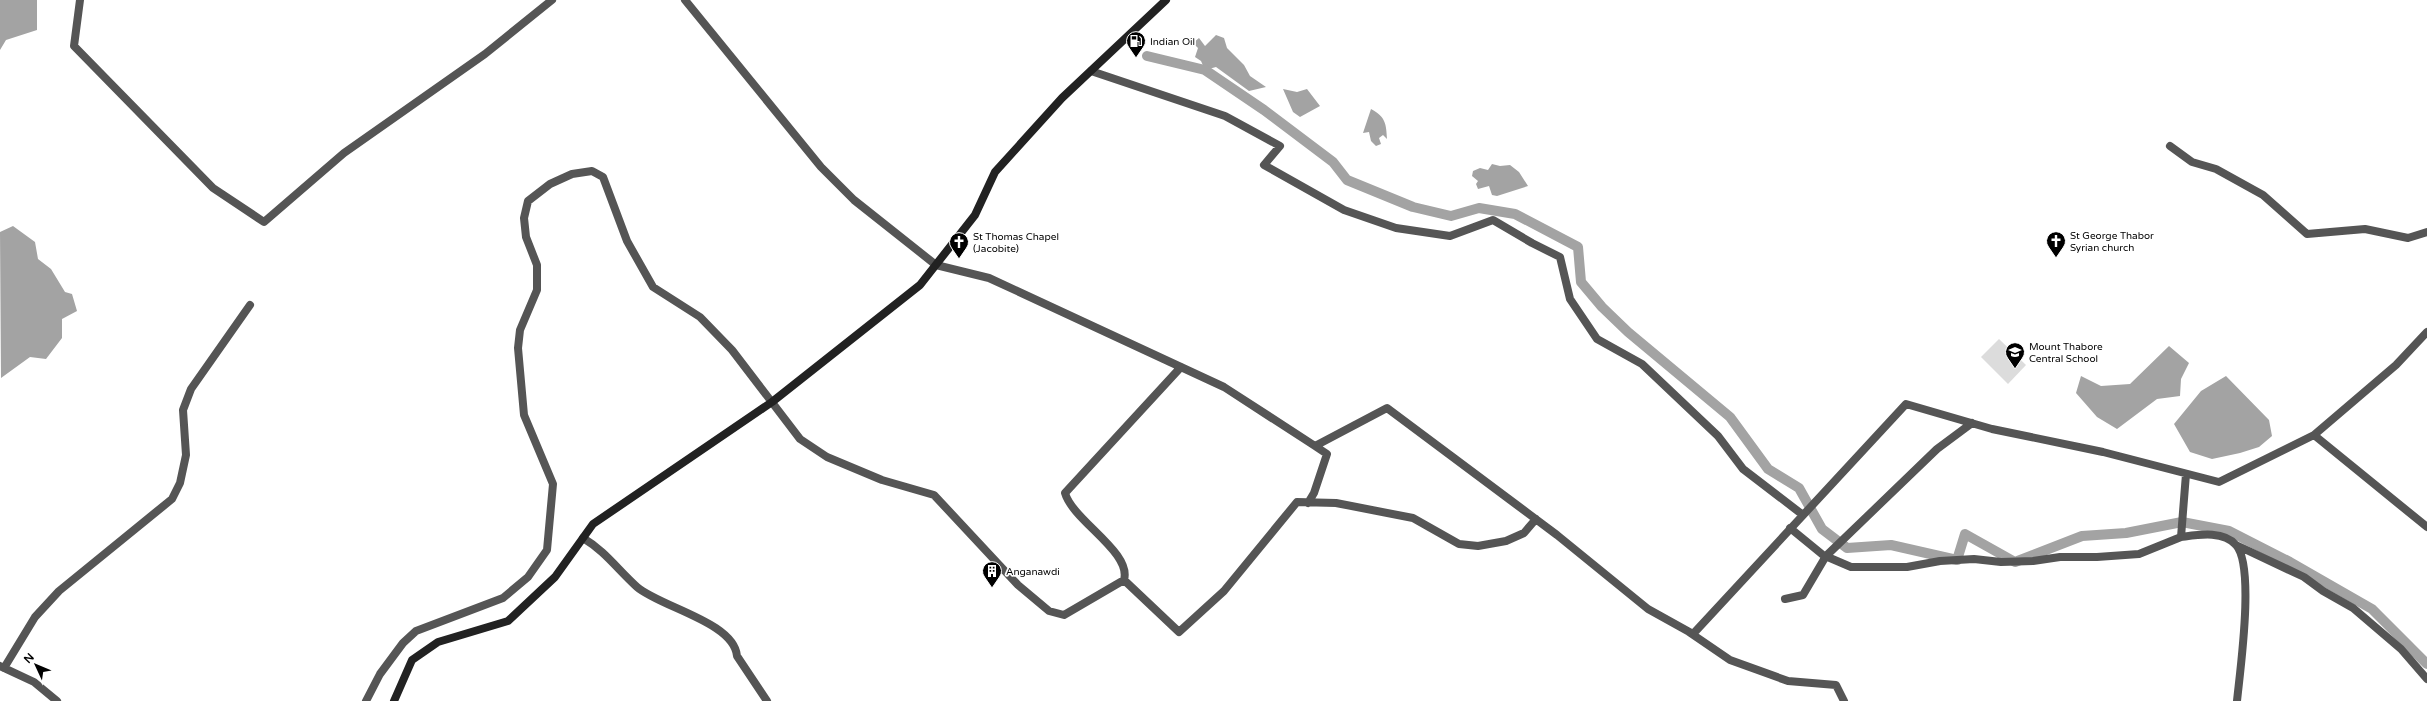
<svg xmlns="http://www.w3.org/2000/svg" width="2427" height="701" viewBox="0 0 2427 701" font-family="'Varela Round',sans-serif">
<rect width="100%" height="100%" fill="#fff"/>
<path fill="#dcdcdc" d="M1999,339L2026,365L2008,384L1981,357Z"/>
<path fill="#a3a3a3" d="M0,0H37V30L6,40L0,50Z
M1216,35L1224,38L1227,48L1244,65L1250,76L1266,87L1249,91L1216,67L1205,70L1201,61L1195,57L1198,48L1193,43L1199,38L1205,46Z
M1283,89L1297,92L1307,89L1320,106L1300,117L1293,112Z
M1371,109C1386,117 1386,124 1387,139L1383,135L1379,138L1381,144L1376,146L1371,141L1369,132L1363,133Z
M1492,164L1500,166L1510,165L1519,172L1528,186L1497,196L1492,195L1489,186L1478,189L1476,184L1478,181L1472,176L1473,171L1480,168L1488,170Z
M13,226L35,242L38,259L51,269L65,292L72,294L77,311L62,319V338L46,359L30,357L1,378L0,232Z
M2169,346L2189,363L2181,379L2180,396L2157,399L2117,429L2097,417L2076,393L2081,376L2101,386L2130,384Z
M2226,376L2269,420L2272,436L2259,447L2240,453L2212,459L2190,452L2174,424L2201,391Z"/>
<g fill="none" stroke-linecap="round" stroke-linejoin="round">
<path stroke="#a3a3a3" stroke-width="10" d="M1147,56L1205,70L1264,110L1333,162L1347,180L1413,207L1451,216L1479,208L1515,214L1578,247L1581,282L1602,307L1628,332L1730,417L1768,469L1799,488L1822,529L1847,548L1891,545L1957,560L1965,534L2015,562L2082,536L2126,533L2182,522L2229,531L2290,562L2372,609L2427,664"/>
<path stroke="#555" stroke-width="8" d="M80,0L74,46L213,188L264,222L344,153L485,54L552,0
M685,0L821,167L854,200L936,265L989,278L1224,387L1315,446L1387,408L1557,535L1648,609L1693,634L1906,404L1992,429L2103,452L2219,482L2314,435L2396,365L2427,332
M1091,71L1225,116L1280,146L1264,165L1344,210L1396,228L1450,236L1493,220L1532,243L1560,257L1570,299L1597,339L1642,364L1718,436L1743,469L1803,515
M2170,146L2192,162L2216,169L2263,195L2307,234L2365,229L2408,238L2427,232
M2314,435L2427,527
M1308,503L1314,493L1327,454L1315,446
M1790,528L1823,555L1851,567H1907L1940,561L1974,559L2001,562L2033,561L2060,557H2097L2139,554L2181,537L2186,474
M2181,537C2197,535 2223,530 2236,545C2255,566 2240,671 2237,701
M583,538C605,551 618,570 637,587C660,607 734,622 737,656L767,701
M2236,545L2304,577L2323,591L2353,608L2401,649L2427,679
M1124,580C1132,552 1073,521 1065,493L1181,367
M1785,599L1803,595L1826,556L1937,449L1972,423
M1689,632L1730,660L1788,681L1836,685L1844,701
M0,666L34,682L57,701
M4,668L35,617L59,591L172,499L180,483L186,455L183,410L191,389L250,305
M366,701L380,674L403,643L416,631L503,598L528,577L547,550L553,484L524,415L518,348L520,330L537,290V265L526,237L524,218L528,201L550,184L572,174L592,171L603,177L627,241L653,287L700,317L732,350L800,439L827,457L882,480L934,495L1018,585L1049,611L1064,615L1124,580L1179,632L1224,591L1297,502L1336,503L1413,518L1459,544L1478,546L1506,541L1524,533L1536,519"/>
<path stroke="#222" stroke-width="8" d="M394,701L412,660L438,642L508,621L555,577L593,524L772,402L920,285L975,215L995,172L1062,98L1166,0"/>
</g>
<defs>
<g id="fuel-pin" transform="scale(1)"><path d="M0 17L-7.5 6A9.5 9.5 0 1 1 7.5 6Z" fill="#000" stroke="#fff"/><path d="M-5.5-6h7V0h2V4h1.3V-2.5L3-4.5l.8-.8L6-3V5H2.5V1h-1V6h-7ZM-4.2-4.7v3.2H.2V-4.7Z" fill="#fff"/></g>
<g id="church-pin" transform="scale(1)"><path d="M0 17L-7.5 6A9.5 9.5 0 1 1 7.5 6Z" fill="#000" stroke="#fff"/><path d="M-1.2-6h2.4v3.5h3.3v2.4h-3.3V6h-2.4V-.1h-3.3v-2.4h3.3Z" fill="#fff"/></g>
<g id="school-pin" transform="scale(1)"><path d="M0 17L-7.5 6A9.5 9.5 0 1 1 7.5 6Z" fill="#000" stroke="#fff"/><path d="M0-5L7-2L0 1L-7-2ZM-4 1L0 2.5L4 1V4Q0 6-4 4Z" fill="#fff"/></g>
<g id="building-pin" transform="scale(1)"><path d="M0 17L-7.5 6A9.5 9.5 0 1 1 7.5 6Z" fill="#000" stroke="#fff"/><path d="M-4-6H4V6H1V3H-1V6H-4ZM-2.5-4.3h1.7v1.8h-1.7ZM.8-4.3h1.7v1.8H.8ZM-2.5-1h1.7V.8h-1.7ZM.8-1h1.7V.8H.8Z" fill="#fff"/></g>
</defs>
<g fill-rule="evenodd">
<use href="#fuel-pin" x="1136" y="41"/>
<use href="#church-pin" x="2056" y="241"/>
<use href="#church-pin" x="959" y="242"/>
<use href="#school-pin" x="2015" y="352"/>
<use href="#building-pin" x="992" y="571"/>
</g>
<g text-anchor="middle" stroke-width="3.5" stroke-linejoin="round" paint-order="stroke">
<g font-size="10" fill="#000" stroke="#fff" text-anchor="start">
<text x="1150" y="45">Indian Oil</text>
<text x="2070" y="239">St George Thabor<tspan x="2070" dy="12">Syrian church</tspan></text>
<text x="973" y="240">St Thomas Chapel<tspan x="973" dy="12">(Jacobite)</tspan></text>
<text x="2029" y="350">Mount Thabore<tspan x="2029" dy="12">Central School</tspan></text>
<text x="1006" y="575">Anganawdi</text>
</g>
</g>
<g transform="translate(36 665) rotate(314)" stroke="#ffffff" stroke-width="3" paint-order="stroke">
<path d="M0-3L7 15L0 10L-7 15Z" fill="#000000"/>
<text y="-6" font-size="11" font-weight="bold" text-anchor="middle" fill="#000000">N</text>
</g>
</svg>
